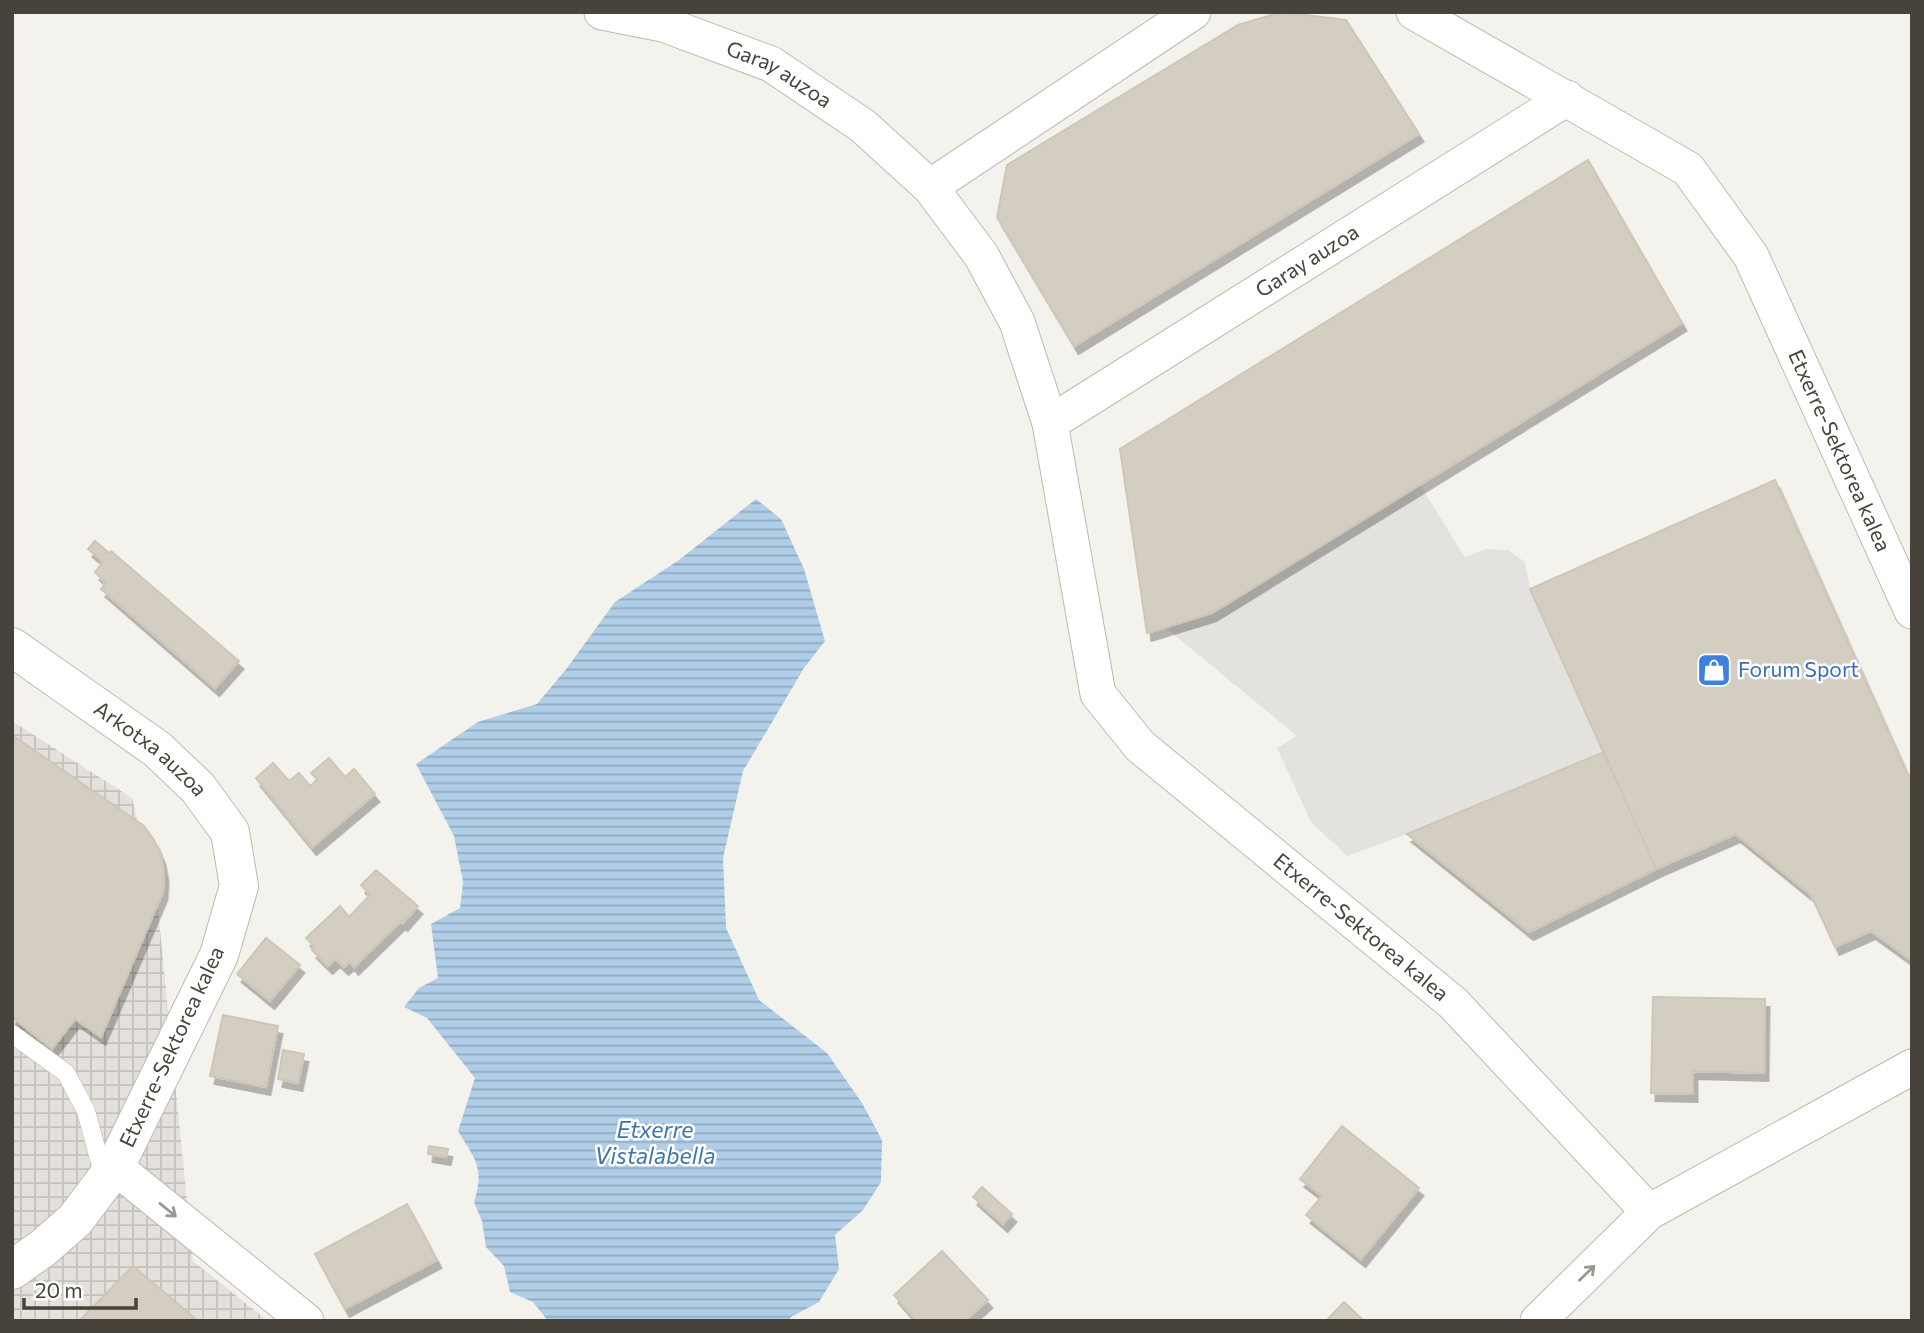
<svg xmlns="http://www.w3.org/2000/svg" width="1924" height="1333" viewBox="0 0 1924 1333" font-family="Commissioner,sans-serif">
<defs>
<pattern id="industrial-grid" width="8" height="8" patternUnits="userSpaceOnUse" patternTransform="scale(1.75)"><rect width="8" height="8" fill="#e4e1dd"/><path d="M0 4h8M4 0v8" fill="none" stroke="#c5c2be"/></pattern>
<pattern id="water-rules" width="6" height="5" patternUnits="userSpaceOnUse" patternTransform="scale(1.75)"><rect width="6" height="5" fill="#b0cee8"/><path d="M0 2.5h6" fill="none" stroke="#91a9bd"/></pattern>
<filter id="shadow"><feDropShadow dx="4.5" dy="8" stdDeviation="0" flood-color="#0004"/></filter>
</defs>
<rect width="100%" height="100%" fill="#f4f2ec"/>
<path fill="url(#industrial-grid)" d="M12,721L132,798L158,910L193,1261L268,1321H12Z"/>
<path fill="#e3e2df" d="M1420,485L1465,557L1485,549L1508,550L1525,562L1530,589L1604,752L1407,834L1347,856L1311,822L1277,748L1297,736L1166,628L1212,613Z"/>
<path fill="url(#water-rules)" d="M756,499L781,519L804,569L825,641L804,668L743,771L723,858L726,928L759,1000L827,1053L862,1103L882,1140L881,1182L863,1210L835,1235L839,1269L819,1302L791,1317L788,1321H548L533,1302L510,1292L504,1266L486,1247L482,1221L474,1202C485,1168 475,1159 458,1131L475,1078L427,1018L404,1007L419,988L438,978L431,924L460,908L463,882L454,836L416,764L478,722L537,704L567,668L615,602L679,560Z"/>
<path fill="#d4cec2" stroke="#cec6b6" stroke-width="2" filter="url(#shadow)" d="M1281,12L1346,20L1419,134L1074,346L997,217L1007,165L1238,25Z
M1588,160L1682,323L1212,613L1147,633L1120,449Z
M1775,480L1912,785V956L1910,959L1871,931L1835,947L1811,895L1736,834L1656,869L1530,589Z
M95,541L109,553L111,551L239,661L215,688L101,589L106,583L95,572L103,562L88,549Z
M12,735L144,826L154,840L161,857L164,874L163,892L101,1037L75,1019L52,1049L12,1017Z
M1604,752L1656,869L1529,932L1407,834Z
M329,758L345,777L354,769L375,794L312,847L256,778L273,763L289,781L299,773L310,786L318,780L311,773Z
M376,870L418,906L403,923L401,921L354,967L350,962L344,967L336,959L328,966L312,950L315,947L306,938L340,906L349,917L370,895L361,885Z
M266,938L300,965L270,1001L237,974Z
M1653,997L1765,999L1764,1073L1693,1071V1094L1651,1093Z
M223,1015L278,1026L266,1087L210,1076Z
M283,1050L304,1054L298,1083L278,1079Z
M1342,1126L1419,1188L1361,1259L1306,1215L1322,1196L1300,1179Z
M429,1146L448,1149L446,1157L428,1154Z
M982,1187L1012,1214L1003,1224L973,1197Z
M407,1204L437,1260L345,1309L315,1254Z
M942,1251L988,1300L965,1321H917L894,1295Z
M133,1266L198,1321H79Z
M1344,1302L1364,1321H1326Z"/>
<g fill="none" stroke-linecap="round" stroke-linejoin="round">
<g stroke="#bebaaf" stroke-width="19">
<path id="service" d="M12,1034L66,1073L86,1111L105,1181"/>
</g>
<g stroke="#bebaaf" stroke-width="37">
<g id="minor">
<path id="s1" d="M602,12L663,24L771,64L863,126L930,187L981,255L1017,322L1050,423L1098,694L1140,746L1453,1003L1649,1212"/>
<path id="s2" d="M1414,12L1688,169L1751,256L1912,611"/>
<path d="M930,187L1193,12"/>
<path id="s3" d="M1050,423L1567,98"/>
<path d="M115,1167L306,1321"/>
<path d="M1538,1321L1649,1212L1912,1067"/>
</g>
</g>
<g stroke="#bebaaf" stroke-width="40">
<g id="tertiary">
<path id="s4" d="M12,647L157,749L198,788L230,832L239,886L219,955L115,1167L75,1220L43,1248L12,1270"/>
</g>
</g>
<use href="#service" stroke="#fff" stroke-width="18"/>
<use href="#minor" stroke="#fff" stroke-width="35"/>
<use href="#tertiary" stroke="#fff" stroke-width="38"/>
</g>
<defs><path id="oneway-shaft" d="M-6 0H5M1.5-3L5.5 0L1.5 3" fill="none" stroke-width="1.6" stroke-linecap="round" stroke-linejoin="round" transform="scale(1.75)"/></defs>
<g stroke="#9a9893">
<use href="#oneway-shaft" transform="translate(168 1210) rotate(39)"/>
<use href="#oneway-shaft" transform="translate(1587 1273) rotate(-44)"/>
</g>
<defs>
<g id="shop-square" transform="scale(1.75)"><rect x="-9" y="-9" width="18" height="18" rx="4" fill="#3f7fe0" stroke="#fff"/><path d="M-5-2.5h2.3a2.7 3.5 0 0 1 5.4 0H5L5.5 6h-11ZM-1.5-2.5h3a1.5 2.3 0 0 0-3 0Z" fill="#fff"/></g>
</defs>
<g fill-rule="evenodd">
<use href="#shop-square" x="1714" y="670"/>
</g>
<g text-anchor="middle" stroke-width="5" stroke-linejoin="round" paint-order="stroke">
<g font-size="21" fill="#47433a" stroke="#fff">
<text dy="7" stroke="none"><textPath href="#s1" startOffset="189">Garay auzoa</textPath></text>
<text dy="7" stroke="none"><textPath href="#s3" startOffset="304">Garay auzoa</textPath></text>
<text dy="7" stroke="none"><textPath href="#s2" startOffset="637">Etxerre-Sektorea kalea</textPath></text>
<text dy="7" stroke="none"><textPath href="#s4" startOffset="172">Arkotxa auzoa</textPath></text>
<text dy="7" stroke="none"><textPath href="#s1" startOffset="1274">Etxerre-Sektorea kalea</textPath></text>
<text transform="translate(172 1047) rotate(-65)" y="7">Etxerre-Sektorea kalea</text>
</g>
<g font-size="21" fill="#366cbe" stroke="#fff" text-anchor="start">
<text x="1738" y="677">Forum Sport</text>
</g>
<g font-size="23" font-style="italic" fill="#4076a7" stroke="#fff">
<text x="655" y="1138">Etxerre<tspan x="655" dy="26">Vistalabella</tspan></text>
</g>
</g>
<rect width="1924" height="1333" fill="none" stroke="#47433a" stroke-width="28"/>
<path d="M24 1298v10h112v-10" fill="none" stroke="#47433a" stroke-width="3.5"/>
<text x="35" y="1298" font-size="21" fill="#47433a" stroke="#ffffff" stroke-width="5" paint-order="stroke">20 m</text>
</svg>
